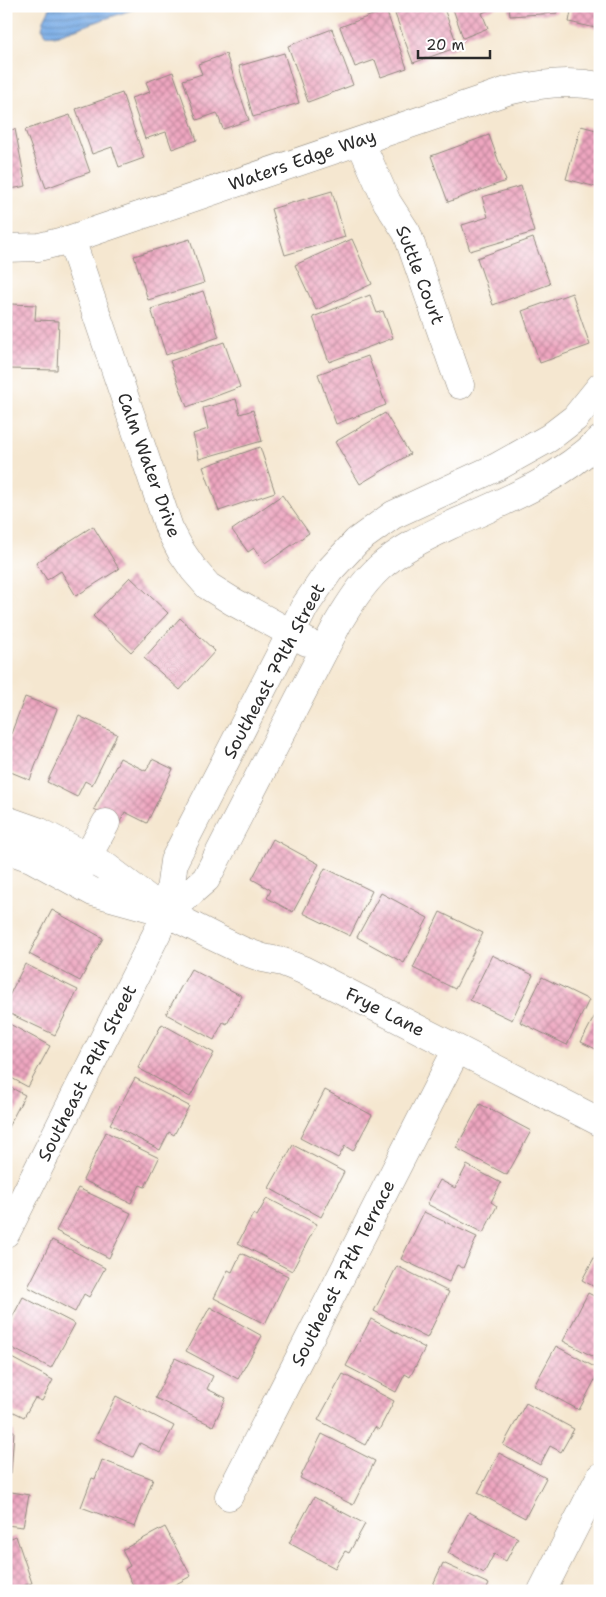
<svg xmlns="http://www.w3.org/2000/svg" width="606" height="1597" viewBox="0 0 606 1597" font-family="'Shantell Sans',sans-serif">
<defs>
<pattern id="water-rules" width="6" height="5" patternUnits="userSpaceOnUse" patternTransform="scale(1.25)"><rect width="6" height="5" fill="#78abe5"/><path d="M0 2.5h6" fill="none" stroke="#638bba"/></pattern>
<pattern id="building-cross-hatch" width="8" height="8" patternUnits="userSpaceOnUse" patternTransform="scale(1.25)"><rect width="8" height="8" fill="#eea6c0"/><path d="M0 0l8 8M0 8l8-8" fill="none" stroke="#c1879c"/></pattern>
</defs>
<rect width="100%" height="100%" fill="#fff"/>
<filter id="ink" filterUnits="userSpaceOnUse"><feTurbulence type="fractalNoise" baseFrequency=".02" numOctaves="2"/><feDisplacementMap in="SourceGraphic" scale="10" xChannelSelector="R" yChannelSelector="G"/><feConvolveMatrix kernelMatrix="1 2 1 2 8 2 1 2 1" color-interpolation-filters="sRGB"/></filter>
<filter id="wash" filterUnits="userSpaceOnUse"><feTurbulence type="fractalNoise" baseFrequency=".0096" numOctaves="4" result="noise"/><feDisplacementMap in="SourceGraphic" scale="20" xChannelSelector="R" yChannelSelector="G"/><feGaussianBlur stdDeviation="1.12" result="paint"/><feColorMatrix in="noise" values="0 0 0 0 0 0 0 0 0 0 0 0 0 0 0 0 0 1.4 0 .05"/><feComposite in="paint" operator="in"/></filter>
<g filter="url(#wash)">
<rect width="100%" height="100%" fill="#f5e7d0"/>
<path fill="url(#water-rules)" stroke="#526b88" d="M51,6H143L55,36L46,34L42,28L44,20Z"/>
<g id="blocks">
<path fill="url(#building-cross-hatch)" d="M414,6H443L458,47L413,63L395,14Z
M452,6H500L482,13L488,28L463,38Z
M509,6H556L557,13L510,16Z
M572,6H600V29L569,22Z
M386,10L407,68L381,77L375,60L355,67L340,27Z
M332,29L353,85L308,102L288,46Z
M284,53L299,103L253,117L239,66Z
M226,54L249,120L223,129L217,113L197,120L183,80L202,74L198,64Z
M173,72L197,140L172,149L166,132L145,139L131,98L150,92L146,82Z
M122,93L144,158L119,167L112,147L92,154L76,109Z
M70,115L90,172L46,188L25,130Z
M581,126L600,131V188L566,179Z
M15,129L26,186L6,190V131Z
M489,135L506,181L448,202L431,156Z
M521,186L534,232L470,251L462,225L488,217L482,197Z
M332,191L345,237L285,255L271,209Z
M533,238L550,284L493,305L477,258Z
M190,239L204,283L148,300L134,256Z
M352,239L372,284L316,310L295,265Z
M203,291L219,337L166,355L151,309Z
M572,293L590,345L540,363L522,311Z
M370,295L377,313L383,311L393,338L329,362L313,317Z
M11,304L36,305L35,320L59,321L57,370L8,369Z
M224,342L240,387L187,407L170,361Z
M368,356L386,405L336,424L318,374Z
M236,399L240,414L253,410L262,441L199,459L193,434L208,429L203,408Z
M385,413L410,454L360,484L335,442Z
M260,447L275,492L219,511L203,467Z
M282,495L309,533L265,564L254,548L248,552L232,530Z
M93,526L119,569L76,596L61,571L47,580L36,563Z
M130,577L168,613L131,652L93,616Z
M180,618L215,651L180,690L144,658Z
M25,697L57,709L30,780L6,770V747Z
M79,716L117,734L92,785L85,781L77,797L47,782Z
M120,758L146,771L152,759L173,769L147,823L125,812L120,822L94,809Z
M273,839L319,864L293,912L267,898L271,890L252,879Z
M325,868L372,891L350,936L303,913Z
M381,893L428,918L404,963L357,937Z
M52,910L103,938L80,981L29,954Z
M440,912L483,933L455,989L413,968Z
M492,955L533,975L512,1020L470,1000Z
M25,964L78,990L55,1035L6,1012V1002Z
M191,969L242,996L227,1024L223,1022L214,1040L166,1014Z
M542,977L589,1000L567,1045L520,1022Z
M600,1006V1051L581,1042Z
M6,1022L50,1046L28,1087L6,1075Z
M162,1024L214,1053L190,1097L138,1068Z
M135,1078L189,1106L174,1135L169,1132L160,1150L110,1124Z
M6,1085L25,1095L6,1131Z
M325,1090L372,1115L353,1151L345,1146L338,1158L300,1138Z
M480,1104L531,1131L507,1175L456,1148Z
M106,1132L159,1158L145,1187L140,1185L131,1203L83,1180Z
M293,1145L344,1172L321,1217L269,1188Z
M467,1165L501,1183L491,1202L497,1206L483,1233L427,1204L440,1180L455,1188Z
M78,1188L131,1213L109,1258L56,1231Z
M267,1198L317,1224L292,1271L238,1243L253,1214L257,1216Z
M424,1212L477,1237L463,1268L457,1265L449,1282L401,1259Z
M52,1240L105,1268L89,1297L84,1294L75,1312L28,1287Z
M600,1247V1290L582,1280Z
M241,1253L288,1276L265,1324L214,1298L228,1270L232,1272Z
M397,1266L449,1292L427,1338L374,1311Z
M588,1293L600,1299V1360L563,1341Z
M23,1297L75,1324L51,1368L6,1345V1329Z
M210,1307L262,1336L238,1379L186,1351Z
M371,1319L425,1348L410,1377L405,1374L396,1392L346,1366Z
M556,1346L600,1370L579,1410L534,1386Z
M6,1355L53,1380L42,1401L35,1398L24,1417L6,1408Z
M175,1358L213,1376L207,1389L226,1398L213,1426L155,1398Z
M343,1374L394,1401L379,1430L375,1427L365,1445L318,1420Z
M116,1396L174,1426L160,1453L140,1443L133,1457L95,1438Z
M526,1403L574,1429L561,1452L550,1446L540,1465L503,1445Z
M6,1430L14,1431L11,1474H6Z
M322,1434L375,1461L353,1505L300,1478Z
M499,1453L546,1478L525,1518L478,1493Z
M102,1460L153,1479L135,1527L81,1507L92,1478L95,1479Z
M6,1491L29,1495L23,1527L6,1525Z
M314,1497L365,1524L349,1553L345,1551L335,1568L289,1543Z
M469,1512L518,1538L506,1561L494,1554L484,1573L448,1553Z
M165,1527L191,1576L163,1591H136L125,1569L130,1566L122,1550Z
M16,1536L32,1583L6,1591V1540Z
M443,1563L489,1584L486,1591H430Z"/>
</g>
</g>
<g filter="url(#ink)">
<use href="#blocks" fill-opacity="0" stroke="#90897e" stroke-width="1"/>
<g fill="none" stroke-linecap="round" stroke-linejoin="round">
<g stroke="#90897e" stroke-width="29">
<path id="minor" d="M360,141L387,202L407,233L460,385
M71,239L169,528L181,551L194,570L208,586L232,601L307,642
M6,248L39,247L71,239L507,91C539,84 567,80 600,86
M6,820L40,832L105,866L167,913L214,937L243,951L263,958L283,962L303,970L600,1122
M6,849L31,858L93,892L151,908
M79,872L106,823
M167,913L206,879L338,623C350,603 362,584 379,568C400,549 426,537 451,525C503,502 559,480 600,440
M6,1233L167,913L174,861L305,606L329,571L357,541L393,515L497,467L549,438L575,418L600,387
M229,1496L457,1049
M542,1591L600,1477"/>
</g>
<use href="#minor" stroke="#fff" stroke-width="28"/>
</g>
</g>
<g text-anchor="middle" stroke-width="4" stroke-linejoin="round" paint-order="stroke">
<g font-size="18" fill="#2b2b2b" stroke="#fff">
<text transform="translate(302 160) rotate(-19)" y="6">Waters Edge Way</text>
<text transform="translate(420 275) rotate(69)" y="6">Suttle Court</text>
<text transform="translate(149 465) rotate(70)" y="6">Calm Water Drive</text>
<text transform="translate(274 671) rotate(-62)" y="6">Southeast 79th Street</text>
<text transform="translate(385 1012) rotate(27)" y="6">Frye Lane</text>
<text transform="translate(87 1073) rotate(-63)" y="6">Southeast 79th Street</text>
<text transform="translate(343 1273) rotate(-63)" y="6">Southeast 77th Terrace</text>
</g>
</g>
<rect width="606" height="1597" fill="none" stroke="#fff" stroke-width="25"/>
<path d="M418 50v8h72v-8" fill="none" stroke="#2b2b2b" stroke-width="2.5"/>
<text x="426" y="50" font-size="15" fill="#2b2b2b" stroke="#ffffff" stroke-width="4" paint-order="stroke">20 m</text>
</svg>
